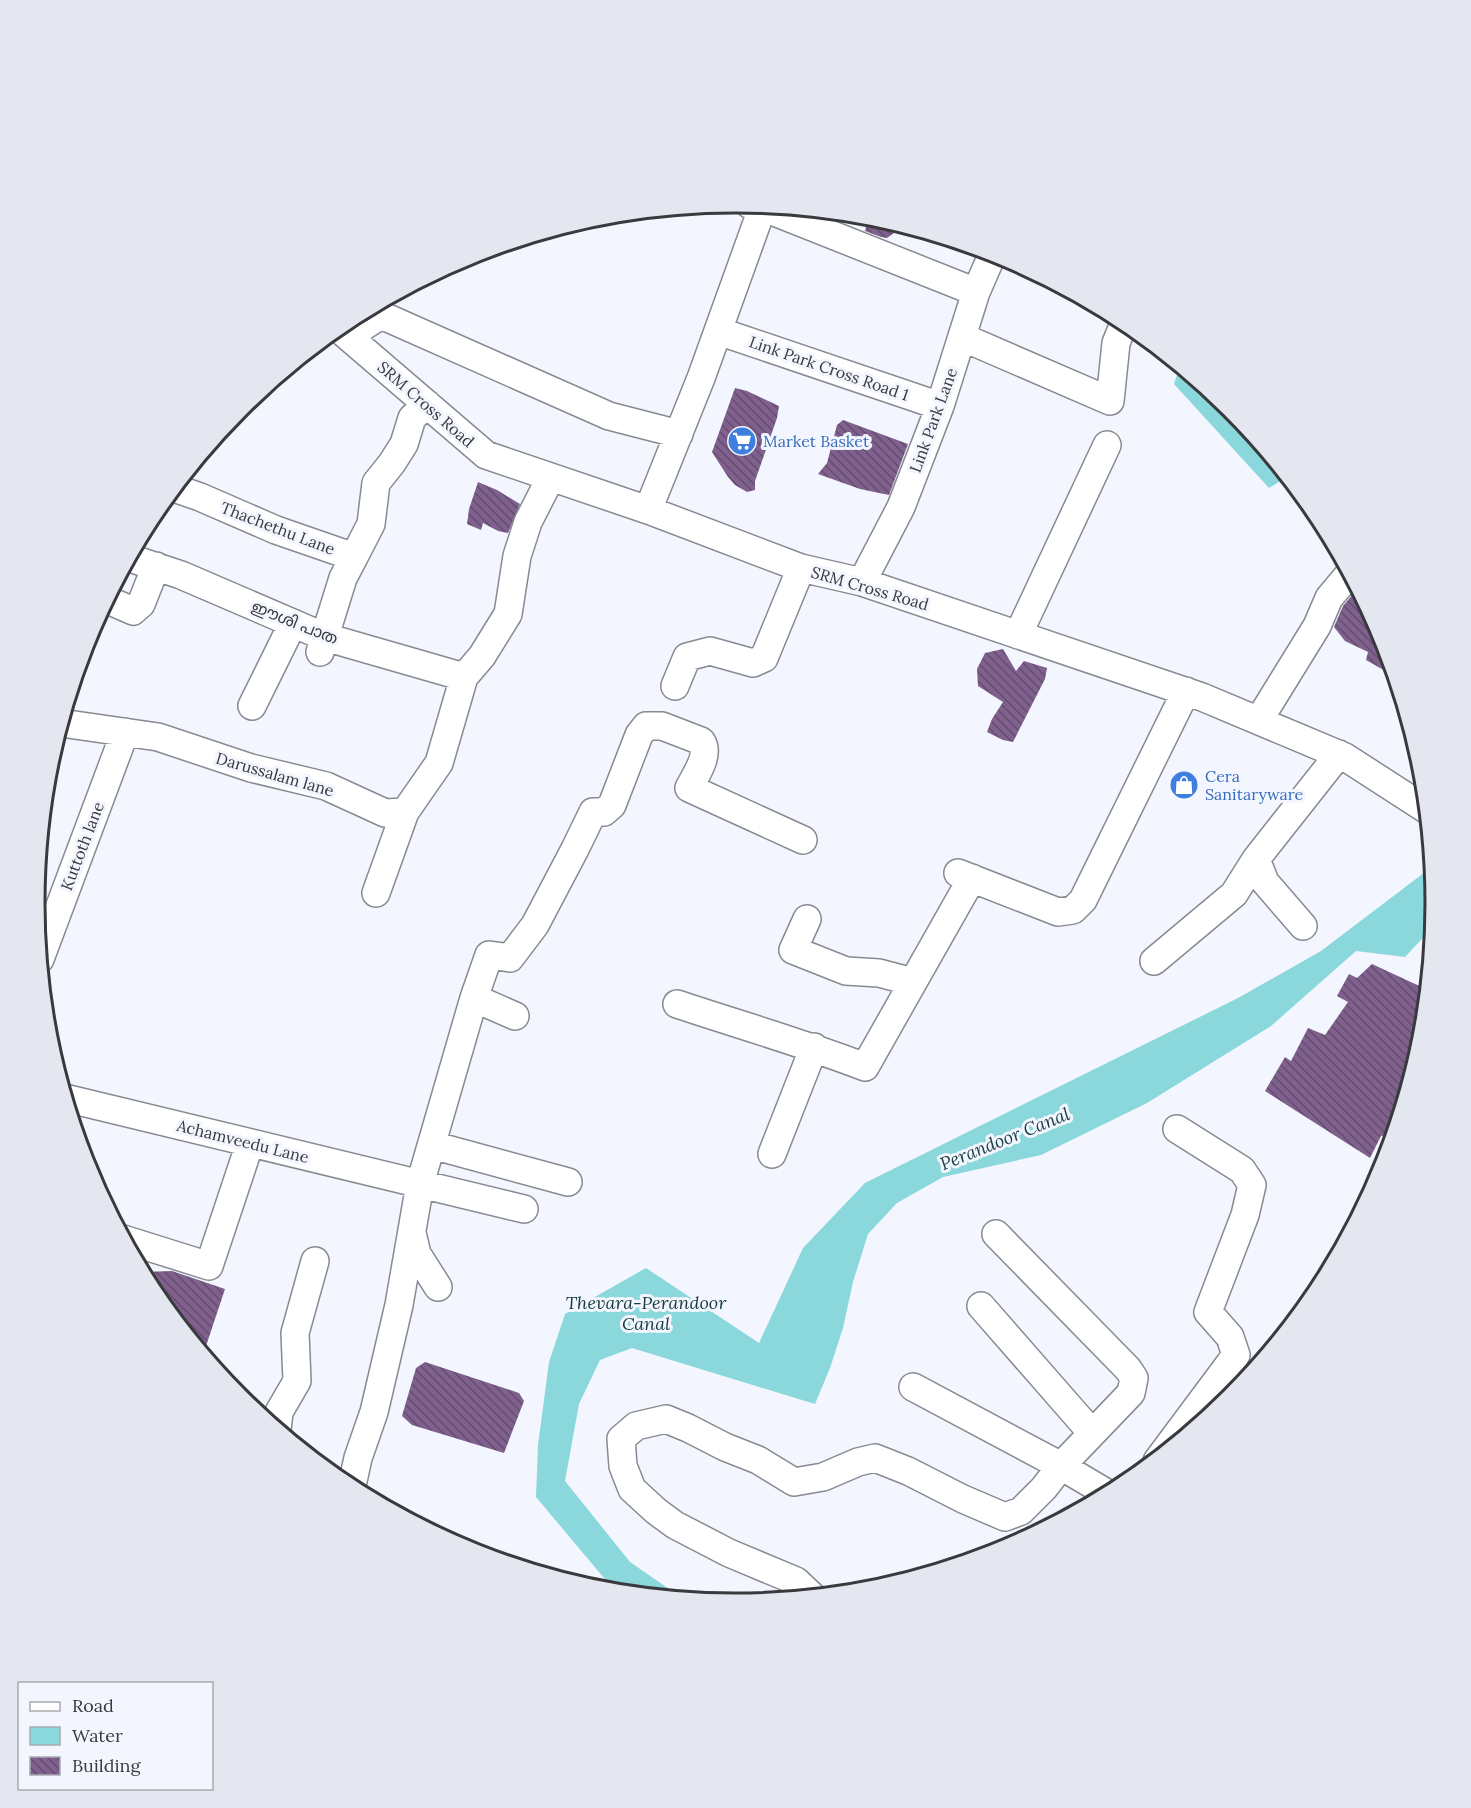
<svg xmlns="http://www.w3.org/2000/svg" width="1471" height="1808" viewBox="0 0 1471 1808" font-family="Lora,'Noto Sans Malayalam',serif">
<defs>
<pattern id="building-back-hatch" width="6" height="6" patternUnits="userSpaceOnUse" patternTransform="scale(1.5)"><rect width="6" height="6" fill="#80618e"/><path d="M-1 5l2 2M0 0l6 6M5-1l2 2" fill="none" stroke="#644d6f"/></pattern>
</defs>
<rect width="100%" height="100%" fill="#f3f6fe"/>
<path fill="#8ad7dc" d="M1180,366L1231,409L1287,477L1269,488L1174,384Z
M1433,866L1436,904L1434,926L1405,957L1356,951L1271,1026L1147,1103L1041,1155L943,1177L897,1203L868,1234L853,1282L843,1328L830,1368L815,1404L632,1348L600,1360L579,1404L565,1481L630,1562L685,1600L623,1594L604,1578L536,1497L538,1445L549,1362L565,1314L646,1268L759,1343L803,1248L865,1183L1238,998L1321,951Z"/>
<path fill="url(#building-back-hatch)" d="M869,216L873,217L904,226L887,238L881,237L865,231Z
M735,388L747,391L779,406L777,418L755,481V490L747,492L735,485L728,477L712,452Z
M843,420L908,444L889,495L860,489L818,474L827,463L837,425Z
M478,482L497,490L520,504L508,533L498,531L483,523L481,530L467,524L469,509Z
M1358,588L1383,636L1396,677L1366,660L1368,652L1345,641L1334,627L1343,606Z
M1003,649L1016,671L1024,661L1047,668L1045,679L1013,742L1003,740L987,732L992,719L1003,702L978,686L977,669L985,653Z
M1372,964L1428,990L1423,1041L1410,1082L1394,1112L1398,1124L1395,1134L1381,1136L1370,1158L1265,1091L1285,1057L1291,1061L1308,1028L1325,1035L1348,1002L1337,996L1349,974L1357,978Z
M172,1271L225,1289L203,1355L152,1293L141,1272Z
M425,1362L519,1393L524,1401L504,1453L412,1425L402,1416L416,1368Z"/>
<g fill="none" stroke-linecap="round" stroke-linejoin="round">
<g stroke="#878a91" stroke-width="30">
<path id="minor" d="M749,204L762,207L976,292
M338,328L486,455L648,510L801,568L862,582L1202,697L1345,757L1427,810
M718,331L940,406
M348,336L381,315L609,416L679,434
M962,337L1110,401L1116,343L1125,321
M174,488L200,497L276,530L354,557L371,524L376,483L392,463L404,444L412,418L427,404
M648,510L701,378L763,206
M130,558L181,575L325,637L464,677
M862,582L901,507L940,406L976,292L993,253
M117,604L133,611L141,604L156,566
M1018,635L1107,445
M320,652L343,578L354,557
M675,686L687,657L710,651L753,663L764,658L801,568
M252,706L293,623
M1259,720L1317,626L1329,598L1350,573
M61,723L158,737L251,768L326,786L385,813L405,812L439,763L464,677L482,656L508,614L517,556L528,522L551,477
M1256,859L1265,882L1303,926
M958,873L1058,912L1073,910L1083,900L1186,691
M376,893L405,812
M807,919L793,950L846,971L879,973L913,982
M40,959L125,732
M1154,961L1234,894L1256,859L1339,754
M474,998L515,1016
M677,1004C740,1025 803,1043 865,1067L972,878
M65,1098L524,1209
M432,1145L568,1182
M772,1154L814,1047
M412,1233L417,1254L438,1287
M123,1239L209,1266L250,1143
M981,1306L1092,1433
M913,1387L1061,1466L1110,1495
M277,1430L279,1412L297,1381L295,1333L315,1261
M1157,1461L1236,1355L1230,1337L1208,1312L1245,1215L1252,1185L1242,1170L1177,1129
M351,1490L358,1458L374,1412L399,1305L420,1184L474,998L489,955L510,958L535,925L575,849L593,812H604L612,805L639,735L646,726H662L701,741C711,754 695,776 689,788L803,840
M813,1597L796,1581L729,1553L675,1525L656,1511L632,1489L623,1466L621,1439L636,1426L666,1419L688,1428L725,1447L758,1460L794,1482L823,1477L858,1462L875,1458L908,1471L963,1499L1005,1517L1021,1511L1044,1488L1061,1466L1131,1393L1134,1378L1128,1369L996,1234"/>
</g>
<use href="#minor" stroke="#fff" stroke-width="27"/>
</g>
<defs>
<g id="supermarket-disc" transform="scale(1.5)"><circle r="9.5" fill="#3f7fe0" stroke="#f3f6fe"/><path d="M-6-5.5h2.5l.6 2H6L4.5 2H-2.5L-4.4-4H-6ZM-1.5 3.2a1.3 1.3 0 1 0 .1 0ZM3 3.2a1.3 1.3 0 1 0 .1 0Z" fill="#fff"/></g>
<g id="shop-disc" transform="scale(1.5)"><circle r="9.5" fill="#3f7fe0" stroke="#f3f6fe"/><path d="M-5-2.5h2.3a2.7 3.5 0 0 1 5.4 0H5L5.5 6h-11ZM-1.5-2.5h3a1.5 2.3 0 0 0-3 0Z" fill="#fff"/></g>
</defs>
<g fill-rule="evenodd">
<use href="#supermarket-disc" x="742" y="441"/>
<use href="#shop-disc" x="1184" y="785"/>
</g>
<g text-anchor="middle" stroke-width="6" stroke-linejoin="round" paint-order="stroke">
<g font-size="16" fill="#393a3d" stroke="#f3f6fe">
<text transform="translate(829 368) rotate(19)" y="6">Link Park Cross Road 1</text>
<text transform="translate(426 404) rotate(41)" y="6">SRM Cross Road</text>
<text transform="translate(933 420) rotate(-70)" y="6">Link Park Lane</text>
<text transform="translate(278 528) rotate(21)" y="6">Thachethu Lane</text>
<text transform="translate(870 588) rotate(16)" y="6">SRM Cross Road</text>
<text transform="translate(295 622) rotate(22)" y="6">ഈശി പാത</text>
<text transform="translate(275 774) rotate(16)" y="6">Darussalam lane</text>
<text transform="translate(82 846) rotate(-69)" y="6">Kuttoth lane</text>
<text transform="translate(243 1141) rotate(14)" y="6">Achamveedu Lane</text>
</g>
<g font-size="16" fill="#366cbe" stroke="#f3f6fe" text-anchor="start">
<text x="763" y="447">Market Basket</text>
<text x="1205" y="782">Cera<tspan x="1205" dy="18">Sanitaryware</tspan></text>
</g>
<g font-size="18" font-style="italic" fill="#163c3e" stroke="#f3f6fe">
<text transform="translate(1005 1139) rotate(-22)" y="6">Perandoor Canal</text>
<text x="646" y="1309">Thevara-Perandoor<tspan x="646" dy="21">Canal</tspan></text>
</g>
</g>
<path d="M0 0H1471V1808H0ZM45 903a690 690 0 1 1 1380 0a690 690 0 1 1-1380 0Z" fill="#e4e7ef" fill-rule="evenodd"/>
<path fill="none" stroke="#393a3d" stroke-width="3" d="M45 903a690 690 0 1 1 1380 0a690 690 0 1 1-1380 0Z"/>
<rect x="18" y="1682" width="195" height="108" fill="#f3f6fe" stroke="#a9abb1" stroke-width="1.5"/>
<rect x="30" y="1702" width="30" height="9" fill="#ffffff" stroke="#a9abb1" stroke-width="1.5"/>
<text x="72" y="1712" font-size="18" fill="#393a3d">Road</text>
<rect x="30" y="1727" width="30" height="18" fill="#8ad7dc" stroke="#a9abb1" stroke-width="1.5"/>
<text x="72" y="1742" font-size="18" fill="#393a3d">Water</text>
<rect x="30" y="1757" width="30" height="18" fill="url(#building-back-hatch)" stroke="#a9abb1" stroke-width="1.5"/>
<text x="72" y="1772" font-size="18" fill="#393a3d">Building</text>
</svg>
